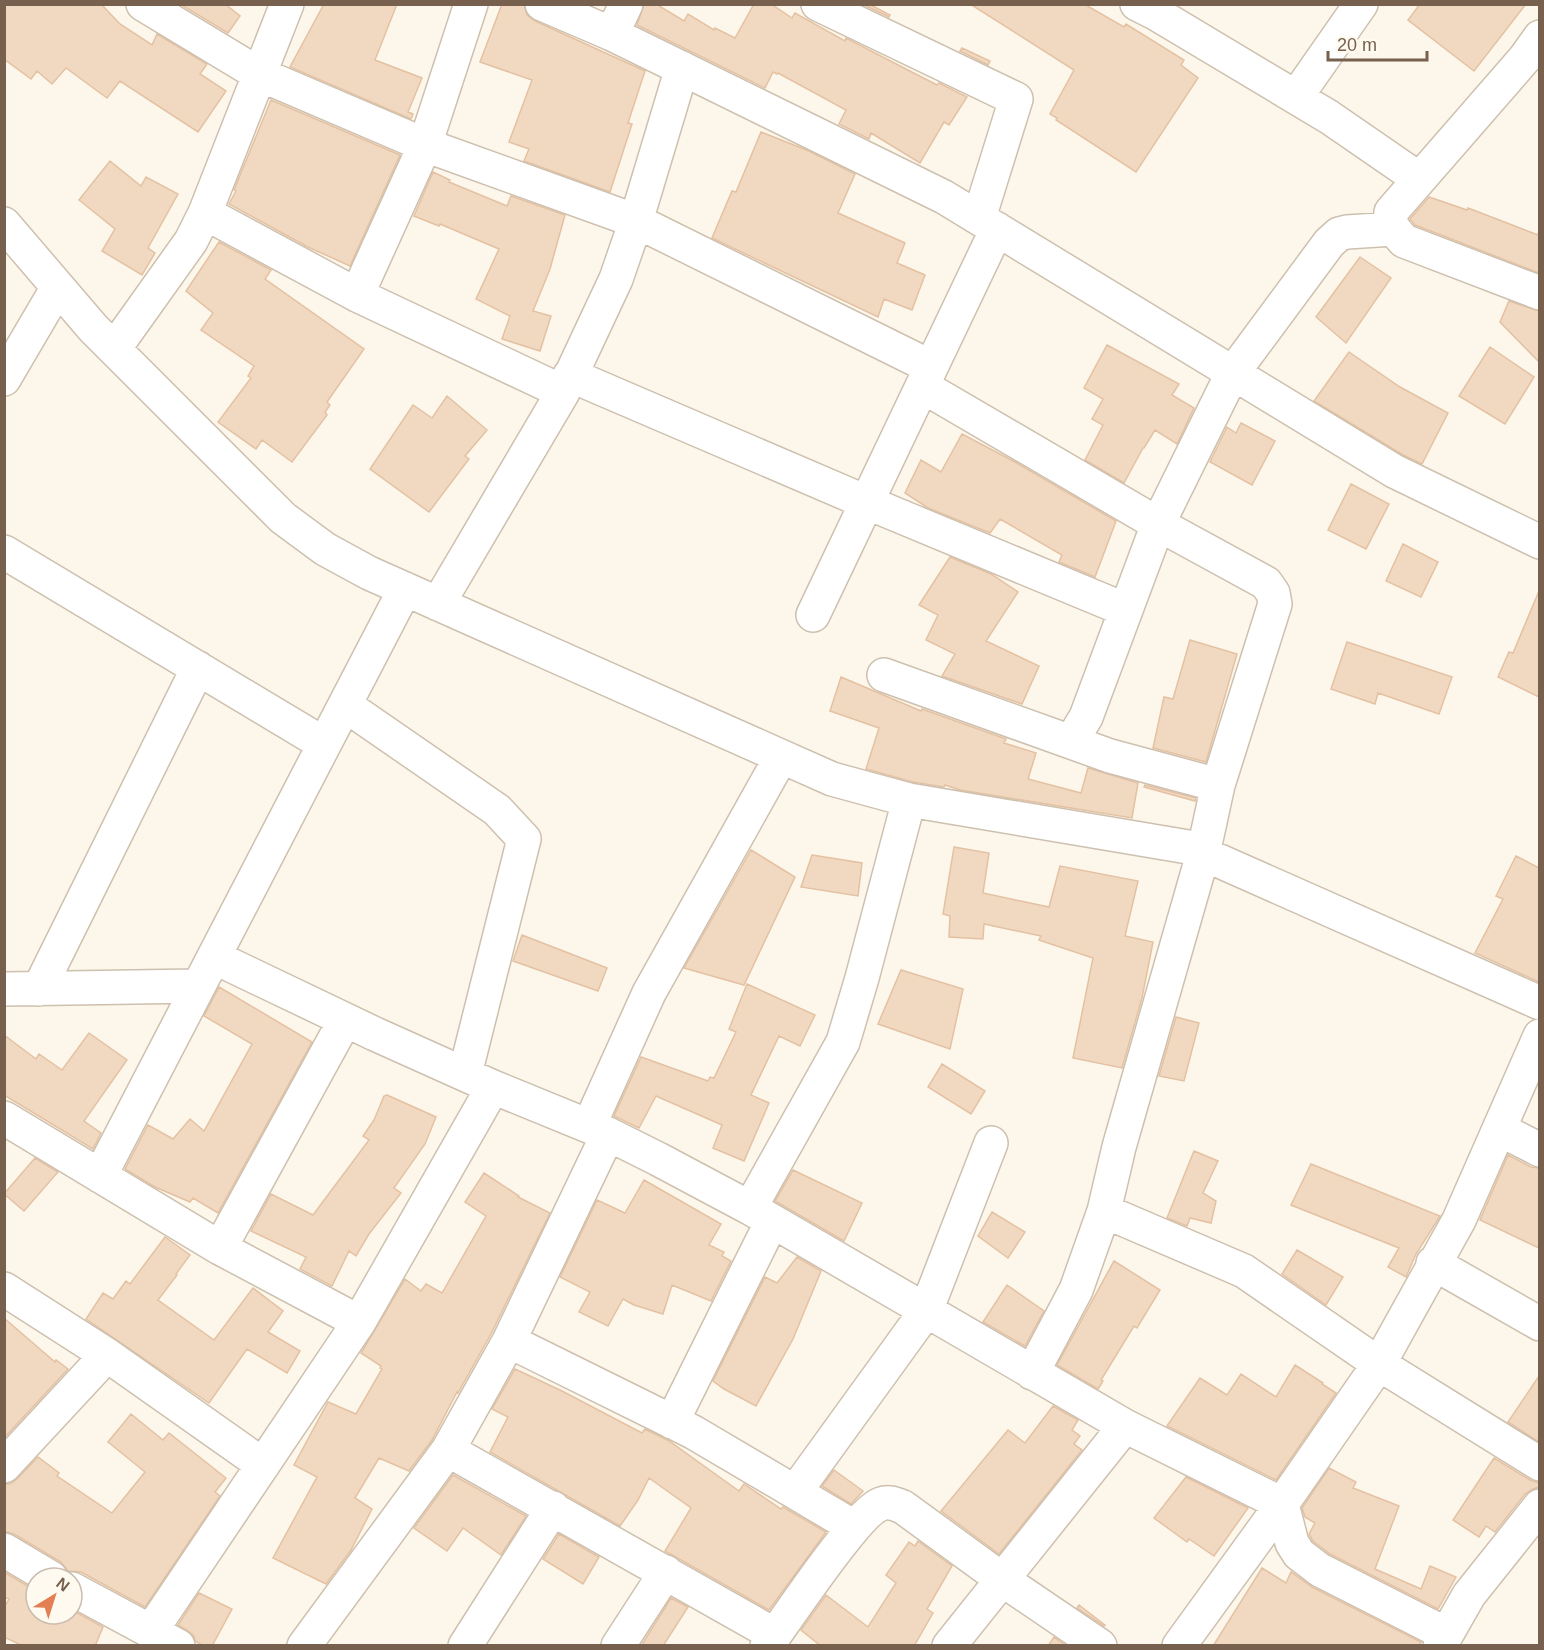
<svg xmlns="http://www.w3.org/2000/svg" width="1544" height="1650" viewBox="0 0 1544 1650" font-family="Arial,sans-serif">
<rect width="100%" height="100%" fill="#fcf7ea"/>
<path fill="#f1d9c1" stroke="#e4c1a2" stroke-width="1.5" d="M4,4H101L120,24L152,45L157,34L207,64L200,74L226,91L198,132L120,81L107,98L66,68L52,84L37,71L31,79L4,59Z
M180,4H225L240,16L228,33Z
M324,4H397L375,60L422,78L408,112L413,114L411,119L290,67Z
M502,4H524L527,15L535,21L645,71L628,123L632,124L610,192L524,161L529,149L509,142L532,80L480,62Z
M644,4H656L684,21L688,14L714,30L715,28L735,38L754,4H771L792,18L795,13L845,41L846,38L937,85L939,83L967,97L949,125L944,122L920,163L871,133L869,139L839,124L846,110L778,73L777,74L773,72L765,88L637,25Z
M862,4H869L890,15L889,17Z
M970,4H1084L1124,27L1126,24L1184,60L1181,65L1198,78L1136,172L1056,120L1057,118L1050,114L1074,70Z
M1420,4H1526L1474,71L1408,20Z
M962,48L990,61L988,65L960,51Z
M271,100L400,155L350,266L308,247L229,204L236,191L234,190Z
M761,132L809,151L855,174L838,213L905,243L897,263L925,275L912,310L884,299L878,317L712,238L732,191L736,192Z
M110,161L141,186L146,177L178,194L148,248L155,253L142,275L102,251L115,229L79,200Z
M433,172L450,180L449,182L507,206L511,196L565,215L550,269L533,311L551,316L540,351L502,339L510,316L476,299L499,249L440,224L439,226L414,216Z
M1429,197L1467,210L1468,208L1538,235L1539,230V273L1415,225L1410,219Z
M219,242L271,270L265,279L364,349L327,402L330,405L325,412L327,415L292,462L262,440L256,449L218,422L251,378L248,376L254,366L201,330L213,313L186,291Z
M1360,257L1391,278L1346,343L1316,317Z
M1509,301L1539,311V362L1500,322Z
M1107,345L1179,384L1172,395L1194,408L1177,444L1155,430L1144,448H1143L1124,483L1085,460L1103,425L1092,419L1103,399L1084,388Z
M1490,347L1534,377L1505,424L1459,396Z
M1349,352L1400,387L1448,413L1422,464L1403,455L1314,401Z
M447,396L487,430L465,456L469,459L429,512L370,469L413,405L432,418Z
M1241,423L1275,441L1252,485L1210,462L1227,427L1236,433Z
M962,434L1015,462L1116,521L1095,577L1059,562L1062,555L1000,519L990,533L928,508L905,493L921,460L941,472Z
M1351,484L1389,504L1366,549L1328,530Z
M1403,544L1438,562L1421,597L1386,581Z
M950,557L991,574L1018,592L986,641L1039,666L1022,704L942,676L955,654L926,640L938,615L919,605Z
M1539,591V697L1498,677L1509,652L1513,653Z
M1190,640L1237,654L1206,762L1153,748L1164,697L1173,699Z
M1347,642L1452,677L1439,714L1378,693L1375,704L1331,689Z
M841,677L921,711L922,709L1006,739L1004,743L1036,753L1028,779L1081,793L1088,768L1138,783L1132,818L960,790L945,785L944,787L913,782L866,769L879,728L830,711Z
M1145,785L1196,798L1195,801L1144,787Z
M954,847L989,853L983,893L1049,907L1060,866L1138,881L1125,936L1153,942L1142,998L1122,1068L1073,1058L1093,958L1039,940L1041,936L984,924L983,939L949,937L950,916L943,914Z
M751,850L795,877L744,985L684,968Z
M812,855L862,863L858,896L801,887Z
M1516,856L1539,868V982L1475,953L1503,899L1496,896Z
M522,935L607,968L598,991L513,961Z
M901,970L963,989L950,1049L878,1024Z
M747,984L815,1015L800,1046L779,1036L751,1095L769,1103L744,1161L713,1148L722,1125L656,1096L639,1128L614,1116L641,1057L708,1081L710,1077L714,1078L736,1032L729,1029Z
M219,987L312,1042L218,1213L193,1198L190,1202L155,1187L125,1169L148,1125L173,1139L190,1119L204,1131L252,1044L204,1016Z
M1176,1017L1199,1023L1184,1081L1159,1076Z
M89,1033L127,1060L84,1121L101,1133L93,1149L4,1095V1035L36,1059L39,1054L62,1070Z
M942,1064L985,1091L971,1114L928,1087Z
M387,1095L436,1117L425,1144L394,1188L401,1193L369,1234L356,1256L349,1251L332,1286L300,1269L306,1257L251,1231L271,1194L313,1215L369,1140L363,1136L374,1120L384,1096Z
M1194,1151L1218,1161L1203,1193L1216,1201L1211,1223L1190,1218L1187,1226L1167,1218Z
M1508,1155L1531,1167L1539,1168V1248L1480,1220Z
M35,1158L58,1172L24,1211L4,1194Z
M1311,1164L1440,1216L1416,1254L1406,1277L1388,1267L1399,1248L1291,1205Z
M793,1170L862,1203L844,1241L775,1201Z
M484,1173L519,1196L518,1197L550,1213L492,1332L458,1393L457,1392L432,1440L409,1471L379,1458L355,1498L372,1509L351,1550L326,1584L273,1558L317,1477L294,1465L328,1402L356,1414L382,1369L380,1368L381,1366L361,1353L405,1279L421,1291L426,1284L442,1293L486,1216L465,1202Z
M644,1180L721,1224L709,1245L724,1252L722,1256L731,1261L711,1301L672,1285L663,1314L634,1305L623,1299L608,1326L579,1312L590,1292L560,1277L597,1200L625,1213Z
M992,1212L1025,1232L1008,1258L978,1236Z
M165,1237L190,1255L176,1274L177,1275L158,1300L214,1340L253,1288L283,1311L268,1332L300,1351L287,1373L247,1349L209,1403L86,1319L103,1293L113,1299L126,1281L130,1284Z
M1297,1250L1343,1277L1326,1305L1282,1274Z
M797,1257L821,1271L793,1339L756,1406L724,1389L713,1381L765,1277L777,1283Z
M1114,1261L1160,1290L1137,1328L1134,1326L1101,1380L1103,1381L1098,1389L1057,1365Z
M1007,1285L1044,1311L1025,1346L983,1322Z
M4,1318L55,1362L56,1360L68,1369L4,1438Z
M1295,1365L1323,1383L1322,1384L1336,1393L1276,1480L1167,1426L1200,1378L1227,1395L1241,1374L1276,1397Z
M515,1369L562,1391L642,1433L645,1429L669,1441L739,1491L744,1484L781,1509L783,1507L826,1532L769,1610L665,1551L691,1508L649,1478L638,1500L620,1526L490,1452L508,1417L492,1409Z
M1539,1376V1442L1508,1422Z
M1053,1406L1078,1420L1072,1430L1080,1436L1074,1444L1082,1450L999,1554L941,1511L1008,1430L1025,1443Z
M131,1414L163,1440L169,1433L226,1478L215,1492L220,1496L145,1607L81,1572L68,1571L61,1562L14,1534L4,1531V1484H10L17,1479L38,1457L59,1473L57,1476L112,1513L145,1472L108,1442Z
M1494,1458L1530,1480L1539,1483V1487L1533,1489L1525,1494L1495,1532L1486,1526L1479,1537L1453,1520Z
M1329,1468L1356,1482L1353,1488L1399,1506L1375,1569L1421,1589L1430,1566L1456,1577L1438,1609L1330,1554L1313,1541L1309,1534L1315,1523L1305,1517L1302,1508Z
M834,1470L863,1491L851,1504L822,1486Z
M453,1475L526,1516L501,1555L463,1528L447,1551L414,1528Z
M1186,1477L1248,1508L1214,1556L1189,1539L1187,1542L1154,1518Z
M559,1534L599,1557L583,1584L543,1559Z
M918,1541L952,1566L927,1609L933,1613L914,1646H821L801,1630L826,1595L868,1627L896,1583L886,1575L909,1542L915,1546Z
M1262,1568L1286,1583L1291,1572L1312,1587L1421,1642L1419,1646H1213Z
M4,1572L36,1591V1614H72V1610L103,1627L95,1646H23L4,1637V1608L9,1599L4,1597Z
M199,1593L232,1609L212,1646H204L195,1641L194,1636L187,1630L178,1625Z
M671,1598L688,1607L663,1646H641Z
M1079,1605L1105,1625L1104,1626L1077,1608Z
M1054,1637L1066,1646H1048Z"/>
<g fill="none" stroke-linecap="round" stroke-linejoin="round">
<g stroke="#cec0af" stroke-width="36">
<path id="minor" d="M143,4L259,74L425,145L636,221L931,367
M542,4L612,34L944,197L1394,471L1540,542
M818,4L1016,99L979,218
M1137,4L1157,14L1329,117L1419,179
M612,34L626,4
M1540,37L1525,58L1391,212C1389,226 1395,231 1404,241L1540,293
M1296,97L1361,4
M205,213L357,295L563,392
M4,224L93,328L283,518L325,549L369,573L832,779L909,800L1188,847L1540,1003
M357,295L425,145L471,4
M114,349L191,241L205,213L287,4
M570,375L866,502L1126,610
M4,379L58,287
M922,386L1158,524L1266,583L1273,593L1275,604L1218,785L1203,854L1119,1147L1104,1211L1076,1290L1032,1373
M4,552L324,744
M438,604L563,392L616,279L636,221L682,68
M813,615L997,229
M884,675L1071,742
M345,705L497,810L524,839L465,1074
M1218,785L1110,756L1071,742L1086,717L1158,524L1232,374L1329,243L1339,234L1347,232L1393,229
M214,957L375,1034L493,1087L608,1134L658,1159L750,1208L1125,1426L1282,1504L1292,1543L1299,1554L1320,1570L1446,1634
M4,989L198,986
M39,989L198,668
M4,1118L220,1248L359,1322
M589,1126L649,993L781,757
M1499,1129L1540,1150
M100,1176L405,589
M750,1208L843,1042L862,978L909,800
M1104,1211L1244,1271L1379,1364L1540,1464
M220,1248L345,1020
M1433,1263L1540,1324
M4,1289L107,1355L263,1465
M509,1341L693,1432L854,1527
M672,1422L772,1221
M448,1450L775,1635
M4,1466L107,1355
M795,1492L926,1311L991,1143
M4,1550L51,1578
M72,1589L178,1646
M151,1631L359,1322L493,1087
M304,1646L448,1450L509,1341L608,1134
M465,1646L553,1508
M618,1646L666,1572
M767,1646C786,1620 857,1512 881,1504C889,1501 895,1504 903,1507L1003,1580L1100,1646
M949,1646L1125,1426
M1179,1646L1282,1504L1379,1364L1459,1220L1540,1036
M1440,1646L1469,1595L1540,1506"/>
</g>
<use href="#minor" stroke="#fff" stroke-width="33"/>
</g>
<rect width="1544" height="1650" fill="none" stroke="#77604d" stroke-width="12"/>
<g transform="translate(54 1596) rotate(38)"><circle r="28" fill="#fffaf0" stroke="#c9bcaf" stroke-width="1.5"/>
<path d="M0-4.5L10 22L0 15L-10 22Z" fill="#e37f52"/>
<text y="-9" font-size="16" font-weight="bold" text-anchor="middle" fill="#77604d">N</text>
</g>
<path d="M1328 51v9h99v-9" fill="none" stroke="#77604d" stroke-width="3"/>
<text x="1337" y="51" font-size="18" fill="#77604d" stroke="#fffaf0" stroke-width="4.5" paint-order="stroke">20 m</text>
</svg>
